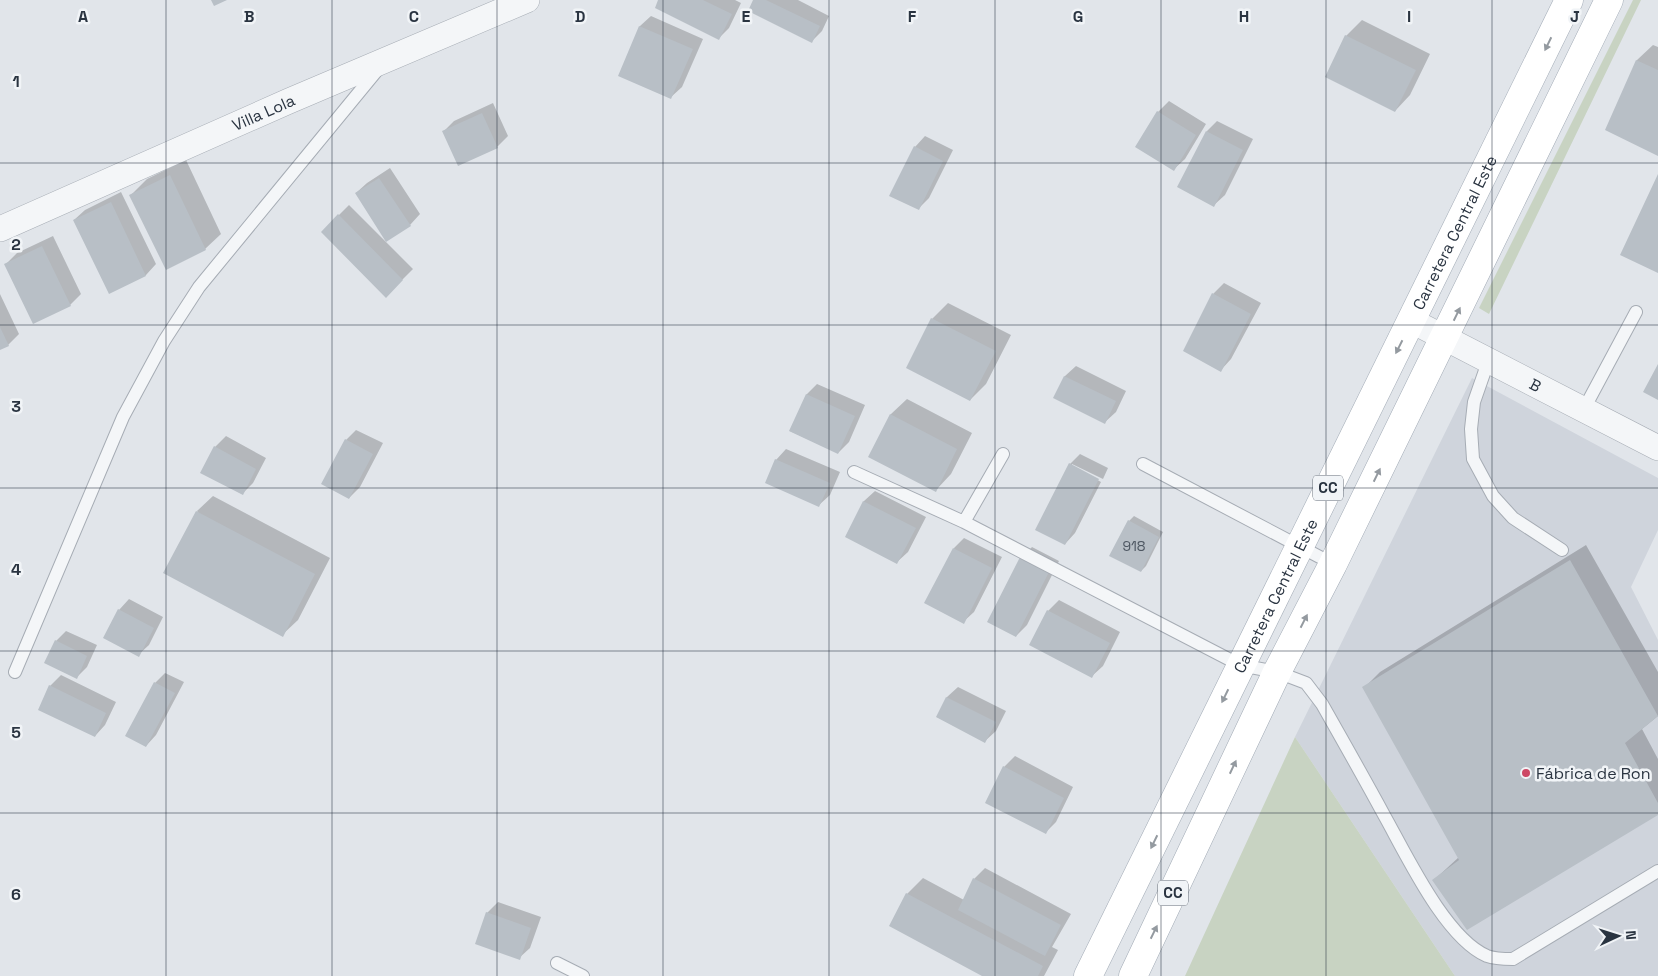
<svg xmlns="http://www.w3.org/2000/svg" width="1658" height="976" viewBox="0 0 1658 976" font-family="'Space Grotesk',sans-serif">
<rect width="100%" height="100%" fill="#e1e5ea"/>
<path fill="#cfd4dc" d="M1472,378L1658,478V530L1631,587L1658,640V976H1455L1295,737Z"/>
<path fill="#c8d3c2" d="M1633,0H1641L1489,314L1479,308Z
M1295,737L1455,976H1185Z"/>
<path fill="#0003" d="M660,0H735L741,3L729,28L719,38Z
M754,0H798L829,16L822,31L812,41Z
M651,16L703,39L682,87L671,97L620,75L640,26Z
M1362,20L1430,54L1410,95L1395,111L1346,36Z
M1653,45L1658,47V155L1607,129L1637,60Z
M1169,101L1206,124L1185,159L1174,169L1158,112Z
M493,103L508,136L497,147L443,132L454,121Z
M1217,121L1253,139L1225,195L1214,205L1207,131Z
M925,136L953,150L929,198L918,209L915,147Z
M186,160L221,234L205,249L131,195L147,179Z
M390,168L420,214L410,225L356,193L367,183Z
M121,192L156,264L146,275L109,292L74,220L85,210Z
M349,205L413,269L386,296L322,232Z
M53,236L81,294L70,305L6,264L17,253Z
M1224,283L1261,303L1231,359L1221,370L1213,294Z
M0,294L19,334L8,345L0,349Z
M948,303L1011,335L986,384L970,400L932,319Z
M1076,366L1126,391L1116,412L1105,422L1055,397L1065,376Z
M817,384L865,405L849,442L838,453L790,431L807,394Z
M907,399L972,433L951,474L936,490L870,456L891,414Z
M356,430L383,443L360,487L349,498L346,440Z
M226,436L266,458L253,483L242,494L202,472L215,447Z
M786,449L840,472L830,495L819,505L776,460Z
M1080,454L1108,468L1103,479L1072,464V466L1101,482L1075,533L1065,544L1070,464Z
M875,491L926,517L908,552L897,562L846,536L864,501Z
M213,496L330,558L298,620L282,635L197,511Z
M1134,516L1163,532L1146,566L1141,571L1129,521Z
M964,538L1002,557L974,612L963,622L954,548Z
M1586,545L1658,672V716L1642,729L1658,759V813L1434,880L1459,857L1364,688L1380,672Z
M1032,547L1059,561L1027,625L1016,636L1022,558Z
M129,599L163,617L149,645L138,655L119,610Z
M1059,600L1120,632L1103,666L1092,676L1048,611Z
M66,631L97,645L87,667L76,678L56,641Z
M165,673L184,682L156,735L146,746L155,683Z
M61,675L116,702L105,725L95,736L40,709L50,686Z
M958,687L1006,711L996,731L985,741L937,717L947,697Z
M1015,756L1073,787L1056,822L1045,833L1004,767Z
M985,868L1071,914L1052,947L1058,950L1044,976H985L907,894L923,878L964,900L974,879Z
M498,902L541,917L530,948L519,958L487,913Z"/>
<path fill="#b8bfc6" d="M211,0H227L214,6Z
M658,0H703L732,14L719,40L655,8Z
M753,0H766L820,26L812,43L748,11Z
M639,26L693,49L671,99L618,76Z
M1345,35L1416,70L1395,112L1325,77Z
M1636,60L1658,70V156L1605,130Z
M1157,111L1196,135L1174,171L1135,147Z
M482,113L498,148L458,166L442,131Z
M1206,131L1243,150L1214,207L1177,187Z
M914,146L943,161L919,210L889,196Z
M1658,174V273L1620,255Z
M170,175L206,250L166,270L129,195Z
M379,178L411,226L386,242L355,193Z
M111,202L146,276L109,294L73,220Z
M338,214L403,280L386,298L321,232Z
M42,246L71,306L33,324L4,264Z
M1212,293L1251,314L1221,372L1183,351Z
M931,318L996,351L970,401L906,368Z
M0,327L9,346L0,350Z
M1658,364V400L1643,392Z
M1064,376L1116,401L1105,424L1053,398Z
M806,394L855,416L838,454L789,431Z
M890,414L957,449L936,492L868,457Z
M345,439L373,454L349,499L321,484Z
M214,446L256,469L243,495L200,473Z
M775,459L830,483L819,507L765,483Z
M1069,463L1099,479L1065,545L1035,530Z
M863,501L916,528L897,564L845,537Z
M196,511L315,574L283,637L163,573Z
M1128,520L1159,537L1141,572L1109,556Z
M953,548L992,568L964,624L924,603Z
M1020,557L1049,572L1016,637L987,622Z
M1570,560L1658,716L1625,743L1658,803V815L1467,930L1432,880L1459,860L1362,687Z
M118,609L154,628L139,657L103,638Z
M1047,610L1110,643L1092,678L1029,645Z
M55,640L87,656L77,679L44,663Z
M154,682L175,693L146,747L125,736Z
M49,685L106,713L95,737L38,710Z
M946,697L996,722L985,743L936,717Z
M1003,766L1064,798L1046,834L985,803Z
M973,878L1061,925L1045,956L958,910Z
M906,893L1043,966L1038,976H982L889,926Z
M486,912L531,928L520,960L475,944Z"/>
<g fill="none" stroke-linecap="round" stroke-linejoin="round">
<g stroke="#a6acb4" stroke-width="14">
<path id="service" d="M1489,359L1474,402L1471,429L1473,459L1493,496L1513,518L1562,550
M1584,409L1636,312
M1143,464L1333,564
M854,472L964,522L1240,665L1277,672L1306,683L1322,704C1343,741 1364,778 1384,815C1406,854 1445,938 1487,956C1495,959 1504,959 1513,959L1658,871
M964,522L1003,454
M15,672L123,417L164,341L199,287L379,68
M557,963L583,976"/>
</g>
<g stroke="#a6acb4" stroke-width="26">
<g id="minor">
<path id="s1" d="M0,229L289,101L527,0"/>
<path id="s2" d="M1412,321L1658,448"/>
</g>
</g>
<g stroke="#a1aab5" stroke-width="29">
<g id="primary">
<path id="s3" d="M1088,976L1569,0"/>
<path d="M1133,976L1277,672L1333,564L1609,0"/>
</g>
</g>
<use href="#service" stroke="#f4f6f8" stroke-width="12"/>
<use href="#minor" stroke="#f4f6f8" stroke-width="25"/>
<use href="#primary" stroke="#fff" stroke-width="28"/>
</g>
<defs><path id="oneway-solid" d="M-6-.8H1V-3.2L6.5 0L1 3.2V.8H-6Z" transform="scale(1.25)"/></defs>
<g fill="#949aa0">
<use href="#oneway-solid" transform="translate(1548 44) rotate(116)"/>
<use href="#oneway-solid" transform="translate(1457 314) rotate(-64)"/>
<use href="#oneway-solid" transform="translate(1399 347) rotate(117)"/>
<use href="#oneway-solid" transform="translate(1377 475) rotate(-64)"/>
<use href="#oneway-solid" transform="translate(1304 621) rotate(-63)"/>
<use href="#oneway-solid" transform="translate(1225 696) rotate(116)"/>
<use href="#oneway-solid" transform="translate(1233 767) rotate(-65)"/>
<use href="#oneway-solid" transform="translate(1154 842) rotate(116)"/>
<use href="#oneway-solid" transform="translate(1154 932) rotate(-64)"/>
</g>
<path fill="none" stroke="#2a3441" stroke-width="1" stroke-opacity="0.55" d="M166,0V976M332,0V976M497,0V976M663,0V976M829,0V976M995,0V976M1161,0V976M1326,0V976M1492,0V976M0,163H1658M0,325H1658M0,488H1658M0,651H1658M0,813H1658"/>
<circle fill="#cd4865" stroke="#f1f4f7" stroke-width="2" cx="1526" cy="773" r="5"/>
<g text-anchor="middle" stroke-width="5" stroke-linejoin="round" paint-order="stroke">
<g font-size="14" fill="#4e5762">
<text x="1134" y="551">918</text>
</g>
<g fill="#f1f4f7" stroke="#666e78" stroke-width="1">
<rect x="1313" y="475.5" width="30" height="25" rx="4"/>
<rect x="1158" y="880.5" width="30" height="25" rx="4"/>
</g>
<g font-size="15" font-weight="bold" fill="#2a3441">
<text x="1328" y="493">CC</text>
<text x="1173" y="898">CC</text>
</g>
<g font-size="16" fill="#2a3441" stroke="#f1f4f7">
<text dy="6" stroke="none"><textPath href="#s1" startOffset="288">Villa Lola</textPath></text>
<text dy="6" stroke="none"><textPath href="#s3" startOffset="829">Carretera Central Este</textPath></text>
<text dy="6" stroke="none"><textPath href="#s2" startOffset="139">B</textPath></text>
<text dy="6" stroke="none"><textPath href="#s3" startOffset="424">Carretera Central Este</textPath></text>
</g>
<g font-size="16" fill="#2a3441" stroke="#f1f4f7" text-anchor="start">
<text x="1536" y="779">Fábrica de Ron</text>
</g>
</g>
<g font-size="16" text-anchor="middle" font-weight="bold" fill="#2a3441" stroke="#f1f4f7" stroke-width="5" stroke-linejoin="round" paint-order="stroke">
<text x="83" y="22">A</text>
<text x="249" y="22">B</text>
<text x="414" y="22">C</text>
<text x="580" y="22">D</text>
<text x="746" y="22">E</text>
<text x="912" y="22">F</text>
<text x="1078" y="22">G</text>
<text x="1244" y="22">H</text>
<text x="1409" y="22">I</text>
<text x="1575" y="22">J</text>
<text x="16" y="87">1</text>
<text x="16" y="250">2</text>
<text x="16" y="412">3</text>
<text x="16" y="575">4</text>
<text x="16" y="738">5</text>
<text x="16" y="900">6</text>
</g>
<g transform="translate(1618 936) rotate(86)" stroke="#f1f4f7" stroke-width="4" paint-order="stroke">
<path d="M0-4L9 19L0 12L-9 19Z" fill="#2a3441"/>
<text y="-8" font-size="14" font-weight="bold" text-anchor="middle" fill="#2a3441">N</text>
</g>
</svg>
